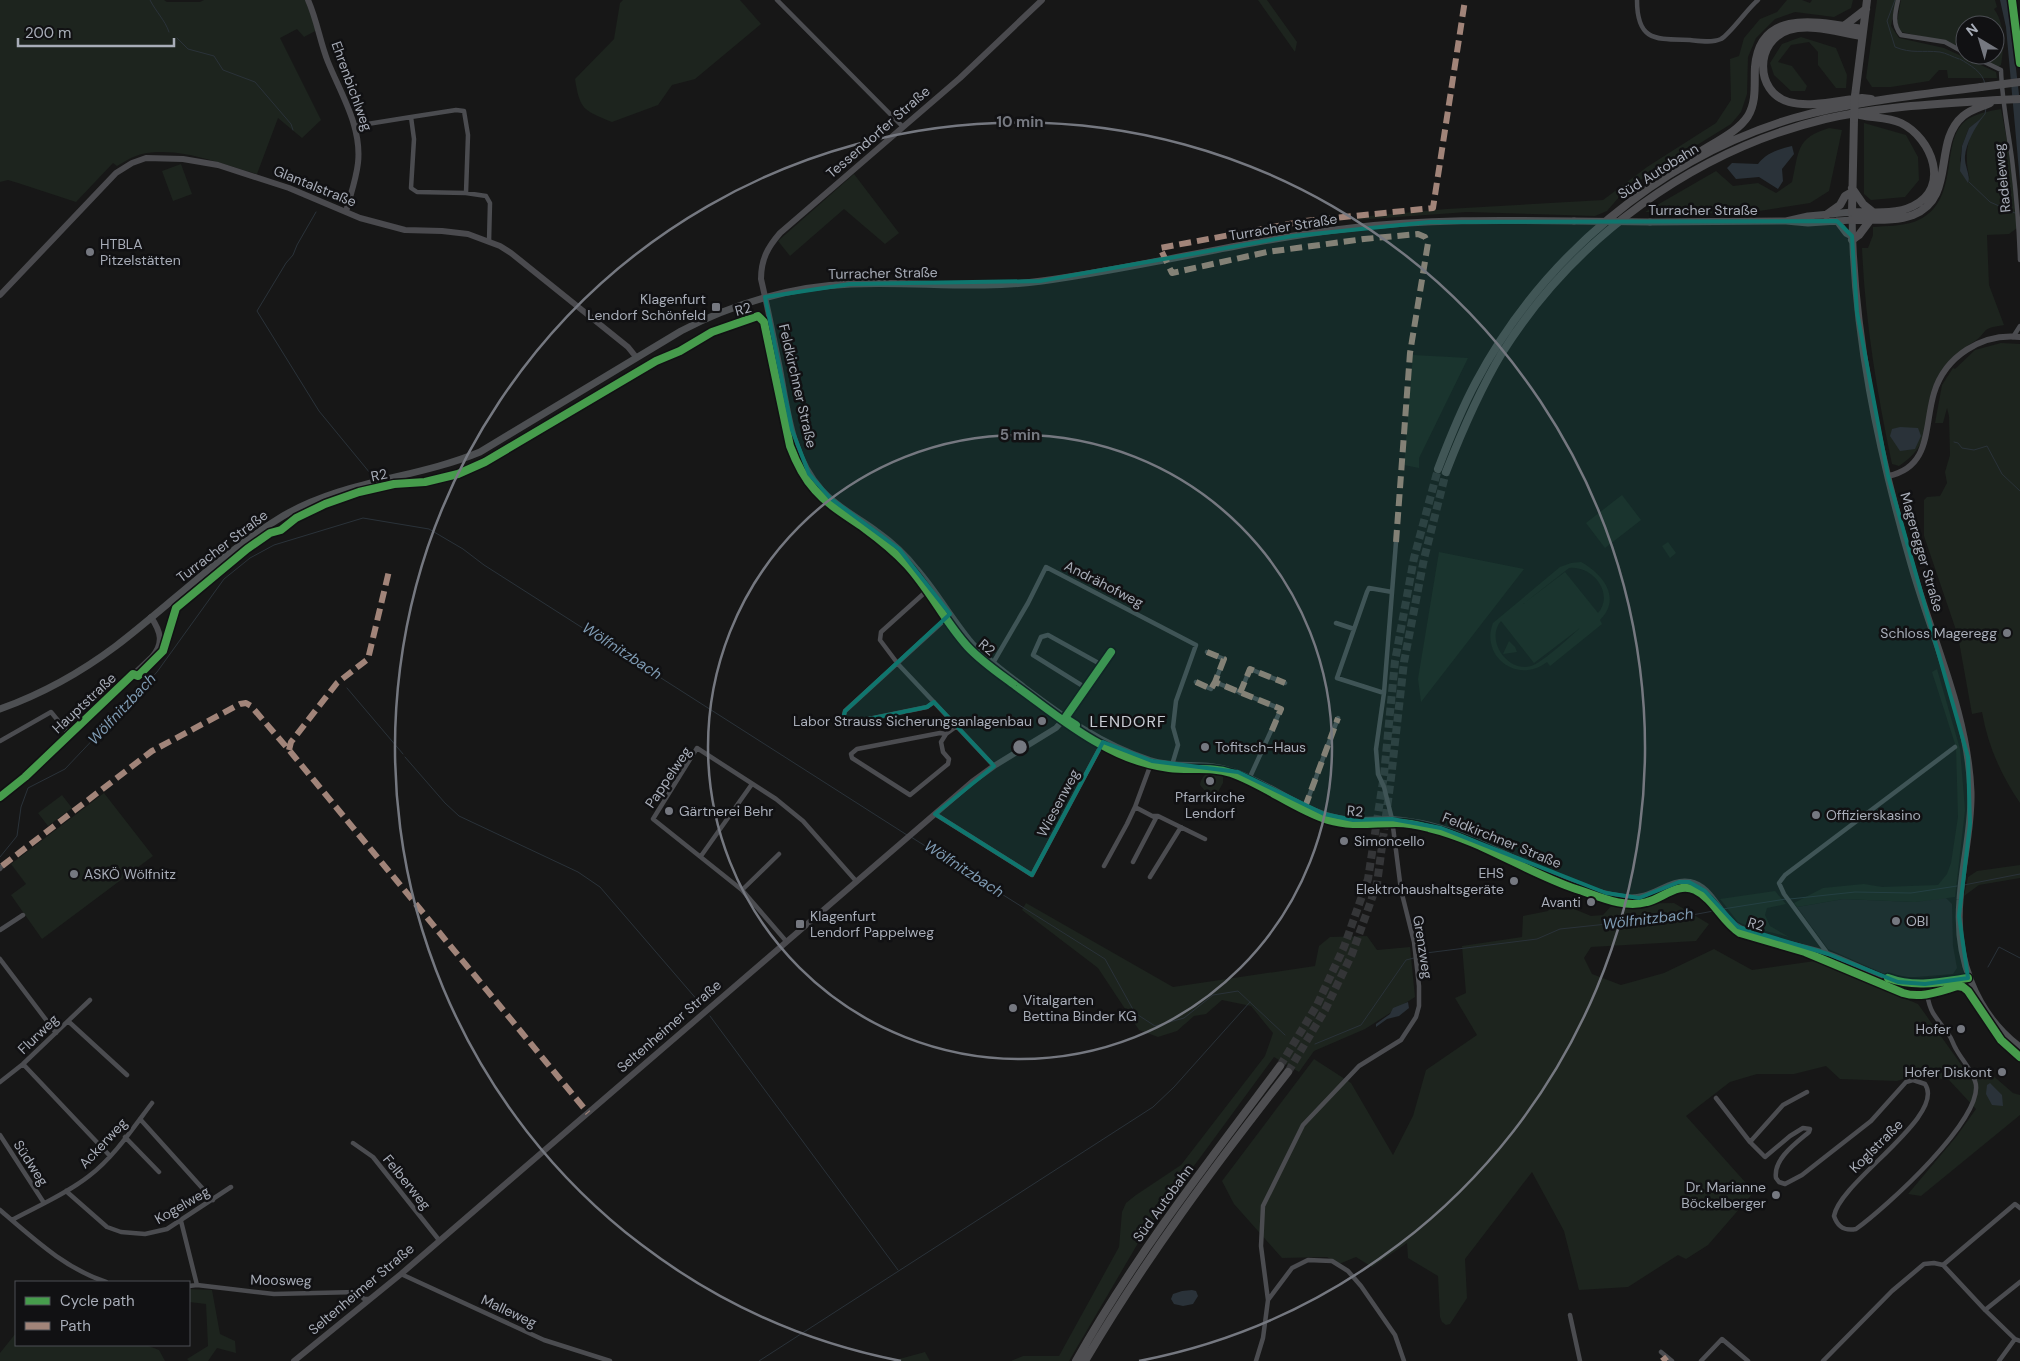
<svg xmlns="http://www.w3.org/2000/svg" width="2020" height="1361" viewBox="0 0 2020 1361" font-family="'DM Sans',sans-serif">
<rect width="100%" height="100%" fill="#171717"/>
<path fill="#212123" d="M1945,897L1952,904L1953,946L1957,968L1953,974L1904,978L1887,975L1828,949L1797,907L1843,899L1915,902Z"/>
<path fill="#1d241e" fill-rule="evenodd" d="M0,0H164L167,2H200L204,0H305L317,30L304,37L297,29L280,38L321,120L302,138L278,118L257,174C221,164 179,146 142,154C133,156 124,162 117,166L113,163L76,202L18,183L8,180L0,182Z
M623,0H740L761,24L695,79L672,85L658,105L612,122C583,110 580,110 575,79L614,39L620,3Z
M1258,0H1267L1297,42L1295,52Z
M1787,0H1802L1810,3L1812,0H1853L1851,8L1834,17L1795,12L1775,19L1756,38L1748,57L1747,94L1741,112L1731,124L1626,189L1607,211L1595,216L1467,212L1357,220V217L1447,209L1603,200L1647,167L1716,123L1731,100L1730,59L1739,56L1744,38L1760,19L1777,12Z
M1877,0H1896L1891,26L1899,38L1944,48L1996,72L1997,78H1948L1947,70H1939L1929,81L1891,87H1872L1866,78Z
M1901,0H1995L1997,7L1994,9C2005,23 2004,48 2001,65L1998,67L1974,55H1995V25H1965V50L1953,44L1902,32L1899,29L1897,21Z
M1801,37L1836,48L1847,75L1846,88H1836L1818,65V52L1809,42L1791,45L1778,62L1792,66L1807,86L1805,91H1791L1774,75L1770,63L1782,44Z
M2001,109L2010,156L2017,228L2009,234L1987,235L1989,285L2004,325C1999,326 1990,327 1986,330C1982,334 1980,338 1975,341C1957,352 1942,364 1934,385C1920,419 1936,442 1899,466L1892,464C1877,393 1865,321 1862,248H1868L1873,235V227C1886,226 1902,226 1914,222C1964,203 1937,139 1968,119C1978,113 1990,111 2001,109ZM1980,120C1966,136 1964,159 1970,179L1960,161L1962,146L1969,128Z
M1864,123L1906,135L1918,157L1919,180L1905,197L1871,200L1864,194Z
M1829,128L1842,130L1829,191L1810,203L1740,214L1645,212L1716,171L1733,186L1758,183L1776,193L1792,182C1799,151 1796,138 1829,128Z
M181,164L192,194L173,201L162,171Z
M854,174L899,233L885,244L844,209L790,256L778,241Z
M2001,343L2020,344V803C2001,775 1988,746 1982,712L1972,714L1958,636L1924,536V500L1927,497L1940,496L1947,483L1945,472L1950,455L1949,416L1947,408L1943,423H1935L1942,385L1953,368L1955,369L1975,350Z
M1413,355L1468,358L1419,458V468L1404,465Z
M1622,495L1641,520L1605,548L1586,523Z
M1668,542L1676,553L1670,558L1662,546Z
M1439,552L1524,569L1421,702L1418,679Z
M1581,562C1603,574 1622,598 1600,620L1602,624L1550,666L1547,662C1517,685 1480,656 1493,623L1560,567L1571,563ZM1569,568C1592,565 1615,593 1598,613L1565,572L1523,604ZM1501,621L1534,663L1580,628C1570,637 1542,663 1531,666C1507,673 1485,639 1501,621Z
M1509,641L1515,647L1517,652L1503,654Z
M1937,669L1960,749L1965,810L1955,897L1915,902L1843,899L1797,907L1794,903L1823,888L1864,884L1882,887L1938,885L1947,874L1951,863L1958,817L1956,747L1932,672Z
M1215,770L1223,774V783L1215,797L1206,792L1200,785C1201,777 1207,771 1215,770Z
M104,793L153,856L42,939L11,895L26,884L11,864Z
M62,795L72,808L48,826L38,813Z
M2020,865V878L1979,885L1964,896L1968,877L1977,871Z
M1775,891L1786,904L1767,908L1765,915L1770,926L1789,937L1751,927L1738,922L1720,899Z
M1555,901L1591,916L1603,915L1613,904L1674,903L1709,924L1696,941L1591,947L1584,958L1592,974L1621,985L1664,973L1714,949L1752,970L1815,961L1918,1004L1965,1070L1990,1073L2013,1093L2020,1095V1115L1921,1196L1908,1194L1956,1137L1976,1109L1949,1080L1916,1075L1897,1081L1840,1079L1826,1066L1794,1074H1757L1730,1082L1686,1116L1754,1192L1708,1245L1686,1259L1678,1255L1628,1287L1579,1290L1564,1231L1532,1172L1465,1259L1467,1298L1450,1324L1446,1325L1442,1322L1440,1317L1438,1276L1408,1258L1407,1243L1372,1267L1356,1257L1339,1264L1327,1257L1282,1258L1234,1204L1222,1181L1314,1059L1351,1083L1393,1155L1413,1116L1426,1070L1477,1035L1455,998L1466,993L1462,946L1522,937L1523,916L1548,911Z
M1026,903L1173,987L1315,966L1319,946L1330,937L1367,936L1377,950L1410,947L1415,997L1365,1029L1314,1051L1299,1072L1274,1057L1141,1238L1069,1361H1011L1023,1356H1059L1119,1247L1122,1212L1126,1203L1136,1195L1181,1165L1265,1056L1273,1033L1251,1006L1222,1000L1206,1014L1194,1016L1177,1031L1158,1037L1139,1030L1098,968L1022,910Z
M189,1289L212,1290L220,1334L235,1341L236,1353L217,1348L208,1361H189L187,1359L208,1346L206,1304L189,1302Z
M16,1333V1345H146L159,1350L165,1361H0V1353Z
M925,1352L930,1361H892Z"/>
<path fill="#2a3239" d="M2000,0H2008L2020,103V182L2006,27Z
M1983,117C1975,127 1966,144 1965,156C1964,166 1971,175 1968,183L1960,171L1962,146L1969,128Z
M1792,146L1794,154L1782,169L1783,181L1778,189L1759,177L1736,179L1727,168L1732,163L1758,164C1766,153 1779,149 1792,146Z
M1900,427L1918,428L1921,436L1915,449L1900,451L1890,436L1892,429Z
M1408,1002L1409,1008L1399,1016L1387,1019L1376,1027V1024L1390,1014L1393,1008Z
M1990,1083L2002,1095L2003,1106L1992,1105L1986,1094L1987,1085Z
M1192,1290L1196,1291L1198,1296L1193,1304L1183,1306L1174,1304L1171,1299L1173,1294L1182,1291Z"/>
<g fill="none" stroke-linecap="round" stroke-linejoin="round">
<path stroke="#2a3239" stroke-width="1" d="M150,0C156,12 165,20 169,32
M1895,0L1887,21L1895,47C1912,54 1922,50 1940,52C1946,53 1953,57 1959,59
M177,38L188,49L214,56L223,70L255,82L291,124L293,130
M1960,59C1970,65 1983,72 1985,84
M1974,127L1985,114L1986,108
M1969,182L1990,202L2015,213
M316,212L297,245L293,255L286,263L257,311L319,411L370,473
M1954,442L1958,443L1962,448L1974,450L1987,446L2002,474L2020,491
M347,688L403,754
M405,757L445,803L459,816L578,872L600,887L699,1002
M911,837L1105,959L1135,1013L1155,1026L1184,1018L1213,995L1238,991L1285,1035
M0,857L17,836L21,807L28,788L65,769L157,672L224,579L250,558L274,545L363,518L429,529L463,549L484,565L907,835
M1964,885L2020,874
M1790,899L1855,892L1911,893L1957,886
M1723,909L1786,899
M1418,956L1426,953L1537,939L1560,929L1692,915L1719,910
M1988,967L1999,947L2020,958
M710,1016L898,1270
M1315,1044L1361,1025L1406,960L1414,958
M759,1361L1153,1107L1174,1087L1250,1002"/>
<path stroke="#343537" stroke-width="8" stroke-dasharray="8 4" stroke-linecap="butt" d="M1280,1066L1317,1005L1344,947L1368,879L1384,775L1395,661L1414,558L1438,469
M1288,1072L1325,1010L1352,954L1377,884L1391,778L1404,662L1424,559L1446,472"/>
<path stroke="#4b4c50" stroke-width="4.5" d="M777,0L903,127
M1637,0C1637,42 1656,39 1690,40C1700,41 1712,43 1721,39C1731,33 1747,9 1758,0
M1898,0C1895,13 1892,24 1901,35L1945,42L1965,53
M2012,0L2020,63
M1970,55L2001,70C2002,101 2008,129 2012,159C2016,192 2019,226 2020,260
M411,117L456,110L464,111L468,135L466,193
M355,126L411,117L414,139L411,188L417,192L466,193L486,196L490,203L489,242
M2013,337L2020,326
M931,587L881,632L880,640L898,664L994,766
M1336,623L1354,629
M1207,652L1224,659L1215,682L1281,709L1250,777
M993,663L1028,603L1046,567L1196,645L1176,701L1173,727L1178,745L1172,765
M1196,682L1211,689L1215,682
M1086,688L1033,655L1041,637L1048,635L1102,665
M1240,693L1250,669L1285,683
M1384,693L1337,678L1367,592L1369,588L1392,592
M934,702L927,707L849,723L843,719L845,711L950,615
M1065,718L1111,652
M946,734L941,742L943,752L949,759L948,764L910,795L852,758L851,754L857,749L940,733L946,734L957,726
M0,741L51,712L69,734
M1305,807L1338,718
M935,814L1032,875L1103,742
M1152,816H1158L1205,839
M701,856L752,784
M1133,862L1156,818L1135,807L1152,761
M1104,866L1127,824L1135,807
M0,869L2,866
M1150,877L1181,827
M742,890L779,854
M0,930L23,915
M786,941L742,890L653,819L697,748L776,799L803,821L856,881
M1828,954L1784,894L1779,883L1785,875L1955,747
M0,959L56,1033
M68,1021L127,1075
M23,1064L110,1156
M0,1082L23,1064L90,1000
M1716,1098L1750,1142L1765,1157L1790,1136L1803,1128L1810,1129L1809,1132C1796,1143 1773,1159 1776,1178L1779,1182L1785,1184L1802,1175L1871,1121L1906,1082L1913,1080L1925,1084C1947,1116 1840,1181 1834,1216C1838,1228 1845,1231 1856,1229C1883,1210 1988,1116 1975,1081C1971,1069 1962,1060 1956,1049C1953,1044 1952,1039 1949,1035C1944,1028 1938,1021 1933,1013C1928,1005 1927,993 1925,984
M140,1119L213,1200
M0,1135L44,1203
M125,1137L159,1172
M1750,1142L1783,1105L1807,1092
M353,1143L373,1157L439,1240
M66,1191L107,1227L121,1232L145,1234L167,1229L231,1187
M0,1210C33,1238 64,1268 106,1282
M12,1220C38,1206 66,1194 89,1176C114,1157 133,1128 152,1103
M181,1221L197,1285
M1943,1265L2015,1204L2020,1208
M401,1274L544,1340L610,1361
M189,1286L197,1285L274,1294L357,1292L364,1299H370
M1268,1300L1261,1246L1263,1206L1303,1125L1359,1066L1401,1040L1416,1017L1419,1006V986L1414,942L1401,890L1392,819L1384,787L1378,774L1376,749L1384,693L1396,542
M1985,1310L2020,1282
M1570,1315L1580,1361
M1661,1352L1672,1361
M1256,1361L1263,1338L1268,1300L1292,1268L1308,1260L1332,1261L1348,1271L1361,1286L1395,1335L1404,1361
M1701,1361L1722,1339L1748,1361
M1823,1361L1892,1291L1924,1264L1934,1263L1943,1265L1985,1310L2015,1339L2020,1341
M1999,1361L2015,1339"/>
<path stroke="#4a4a4e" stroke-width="6" d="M308,0C317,20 320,42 328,62C341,94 362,127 358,163C356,180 350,196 346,212
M1042,0L960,78L780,233C768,247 761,259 761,279C768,309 774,339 780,369C788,411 792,457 822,490C838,508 860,518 878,532C892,542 906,555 917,569C937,592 952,619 972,643C987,660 1006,673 1024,687C1064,717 1102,745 1150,760C1178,769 1206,761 1233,771C1270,783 1300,810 1338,818C1356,822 1373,819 1392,819C1404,820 1418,822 1430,825C1495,842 1559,888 1624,897C1653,901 1667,878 1690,882C1713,886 1720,918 1740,928C1765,941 1801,945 1828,954C1854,963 1880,980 1907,984C1928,986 1949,981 1968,978
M0,295L116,173L132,163L146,158L183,159L218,165L289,188L360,218L405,230L442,231L468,234L500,246L511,253L628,347L636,357
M1888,476C1932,467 1924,426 1934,393C1945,356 1982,333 2020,337
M0,797L25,777L152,657C164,643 161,632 151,617
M294,1361L401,1274L972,782L994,766L1056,728L1065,718"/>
<path stroke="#4d4f52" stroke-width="7" d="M1786,221L1808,216L1852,212C1853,332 1878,450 1911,564C1932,639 1968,713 1971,792C1972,829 1962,863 1960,900C1955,956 1974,1012 2020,1047
M1837,221L1846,233L1852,236
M1650,222L1786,221L1808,223L1852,220
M0,709C42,694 80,673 116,646C172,603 222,553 283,516C345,480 415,479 480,452L681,331C732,304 793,286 851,284C914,281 978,290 1042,281C1145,267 1247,240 1351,228C1425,219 1499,220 1574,221"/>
<path stroke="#4e4e51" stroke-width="8" d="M1844,26L1866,9
M1862,36C1840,33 1812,23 1789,30C1755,40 1754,92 1789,102C1811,108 1839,100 1862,98L1871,99
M1855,96L1867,0
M1854,119L1852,212C1871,212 1895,215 1913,206C1951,188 1932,138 1901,123C1888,117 1874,118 1860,115
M1687,161C1705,146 1736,135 1748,116C1757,101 1754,83 1755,67C1760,6 1822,23 1863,29
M1852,188L1863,204L1873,212
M1826,215L1840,205L1845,196L1852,192
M1852,220C1872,219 1894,222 1913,215C1957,198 1932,142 1963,116C1971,109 1981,107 1990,103
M1852,240L1859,235L1871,219
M1438,469C1449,440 1461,410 1476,382C1541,259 1659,158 1794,118C1855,101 1918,95 1981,87
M1446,472C1462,431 1479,391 1502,353C1574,238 1693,151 1825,119C1881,106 1940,104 1998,100
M1076,1361C1135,1256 1208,1162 1280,1066
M1085,1361C1145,1259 1215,1165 1288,1072"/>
<path stroke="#4d4f52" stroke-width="7" d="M1574,221L1650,222"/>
<path stroke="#4e4e51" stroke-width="8" d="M1981,87L2020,82
M1998,100L2020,99
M1854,119L1855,96"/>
<path stroke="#a18479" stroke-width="6" stroke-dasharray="12 6" stroke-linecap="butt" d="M1396,542L1410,353L1428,243L1425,237L1418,234L1364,239L1267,252L1172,273L1160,248L1305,221L1433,208L1465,0
M1207,652L1224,659L1215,682L1281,709L1270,735
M1196,682L1211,689L1215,682
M1240,693L1250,669L1285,683
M289,750L291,742L337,683L368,659L389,571
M1305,807L1338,718
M2,866L152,751L240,704L246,703L251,706L289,750L588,1113
M1662,1361L1667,1357"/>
<g stroke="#111113" stroke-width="11">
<path id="cycleway" d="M2012,0L2020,63
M1076,725L1065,718L1111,652
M0,797L25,777L133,674L138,676L163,651L176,608L247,549L270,533L281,530L296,518L325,504L359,492L394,484L425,482L458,474L485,462L656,361L680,351L712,332L758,316L764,322L790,446C796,462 803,477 815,490C829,506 847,516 864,528C879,539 894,551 907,565C930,590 945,622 968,647C982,662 1000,674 1016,686C1044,706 1070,728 1100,744C1121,756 1146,765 1169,768C1191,771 1211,766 1231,773C1265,785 1294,809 1328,820C1351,827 1373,823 1396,823C1407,823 1418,825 1429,828C1480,840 1526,872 1576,889C1598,896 1624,909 1647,902C1663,898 1678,882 1695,890C1714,899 1722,922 1740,933L1805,952L1903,993C1921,999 1940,991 1958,986L1963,987L1968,991L2001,1040L2020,1057
M1888,978C1915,988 1941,982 1968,978"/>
</g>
<use href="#cycleway" stroke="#469c4c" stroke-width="8"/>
</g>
<path fill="#0f766e" fill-opacity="0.2" stroke="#0f766e" stroke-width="4" stroke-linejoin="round" d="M1837,221L1852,236L1857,312L1888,476L1968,757L1970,824L1959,916L1968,978L1925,984L1898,982L1828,954L1738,927L1705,891L1689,882H1679L1639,898L1606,893L1441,828L1392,819L1353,820L1324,814L1238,772L1152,761L1103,742L1032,875L935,814L994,766L934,702L927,707L849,723L843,719L845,711L950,614L899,549L830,498L809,474L792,430L765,297L850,284L1040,281L1293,236L1429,222Z"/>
<g fill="none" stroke="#757880" stroke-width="2.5">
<circle cx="1020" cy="747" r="312"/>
<path d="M901 1361A625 625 0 1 1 1139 1361"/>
</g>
<g fill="#757880" stroke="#111113" stroke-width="2">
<circle cx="90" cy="252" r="5"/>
<rect x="711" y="302" width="10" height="10" rx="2.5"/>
<circle cx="2007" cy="633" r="5"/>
<circle cx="1042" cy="721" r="5"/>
<circle cx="1205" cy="747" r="5"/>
<circle cx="1210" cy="781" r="5"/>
<circle cx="669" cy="811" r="5"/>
<circle cx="1816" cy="815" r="5"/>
<circle cx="1344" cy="841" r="5"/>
<circle cx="74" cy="874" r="5"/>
<circle cx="1514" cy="881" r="5"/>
<circle cx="1591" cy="902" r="5"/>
<circle cx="1896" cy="921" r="5"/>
<rect x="795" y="919" width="10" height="10" rx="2.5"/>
<circle cx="1013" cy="1008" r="5"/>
<circle cx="1961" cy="1029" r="5"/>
<circle cx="2002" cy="1072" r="5"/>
<circle cx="1776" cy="1195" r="5"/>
</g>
<g text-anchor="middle" stroke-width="5" stroke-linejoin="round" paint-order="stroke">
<g font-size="14" fill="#a8adb8" stroke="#111113">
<text transform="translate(352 86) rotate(70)" y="5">Ehrenbichlweg</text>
<text transform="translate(878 132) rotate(-41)" y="5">Tessendorfer Straße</text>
<text transform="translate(1658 171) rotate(-32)" y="5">Süd Autobahn</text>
<text transform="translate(2002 178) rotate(-96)" y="5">Radeleweg</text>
<text transform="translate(315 186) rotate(22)" y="5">Glantalstraße</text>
<text x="1703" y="215">Turracher Straße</text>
<text transform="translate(1283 227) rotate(-9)" y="5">Turracher Straße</text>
<text transform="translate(883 273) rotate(-1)" y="5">Turracher Straße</text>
<text transform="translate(743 309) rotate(-15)" y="5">R2</text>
<text transform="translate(798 386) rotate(77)" y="5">Feldkirchner Straße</text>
<text transform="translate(379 475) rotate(-12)" y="5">R2</text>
<text transform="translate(222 546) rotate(-37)" y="5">Turracher Straße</text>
<text transform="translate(1922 552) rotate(74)" y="5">Mageregger Straße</text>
<text transform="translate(1104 584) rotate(27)" y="5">Andrähofweg</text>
<text transform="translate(987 647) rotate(40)" y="5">R2</text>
<text transform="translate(84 703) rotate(-43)" y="5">Hauptstraße</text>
<text transform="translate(668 777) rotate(-56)" y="5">Pappelweg</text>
<text transform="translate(1058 803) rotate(-62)" y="5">Wiesenweg</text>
<text transform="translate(1355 811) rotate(5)" y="5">R2</text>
<text transform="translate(1502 840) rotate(22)" y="5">Feldkirchner Straße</text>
<text transform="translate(1756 924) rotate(17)" y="5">R2</text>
<text transform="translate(1423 947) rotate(81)" y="5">Grenzweg</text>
<text transform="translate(669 1026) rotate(-41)" y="5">Seltenheimer Straße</text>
<text transform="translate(38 1034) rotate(-44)" y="5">Flurweg</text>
<text transform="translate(103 1143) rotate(-47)" y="5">Ackerweg</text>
<text transform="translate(1876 1146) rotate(-45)" y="5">Koglstraße</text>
<text transform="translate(31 1163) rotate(57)" y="5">Südweg</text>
<text transform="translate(407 1182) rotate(51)" y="5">Felberweg</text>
<text transform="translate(1163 1203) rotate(-54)" y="5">Süd Autobahn</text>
<text transform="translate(182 1205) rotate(-30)" y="5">Kogelweg</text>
<text transform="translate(281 1280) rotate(1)" y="5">Moosweg</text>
<text transform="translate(361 1289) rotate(-40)" y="5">Seltenheimer Straße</text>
<text transform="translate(509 1311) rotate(25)" y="5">Malleweg</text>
</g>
<g font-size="14" fill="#a8adb8" stroke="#111113" text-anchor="start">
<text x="100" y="249">HTBLA<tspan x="100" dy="16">Pitzelstätten</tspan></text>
<text x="706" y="304" text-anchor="end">Klagenfurt<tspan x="706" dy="16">Lendorf Schönfeld</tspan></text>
<text x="1997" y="638" text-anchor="end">Schloss Mageregg</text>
<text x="1032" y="726" text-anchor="end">Labor Strauss Sicherungsanlagenbau</text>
<text x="1215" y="752">Tofitsch-Haus</text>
<text x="1210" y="802" text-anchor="middle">Pfarrkirche<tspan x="1210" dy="16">Lendorf</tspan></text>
<text x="679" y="816">Gärtnerei Behr</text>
<text x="1826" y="820">Offizierskasino</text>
<text x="1354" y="846">Simoncello</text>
<text x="1504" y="878" text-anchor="end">EHS<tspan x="1504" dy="16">Elektrohaushaltsgeräte</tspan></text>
<text x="84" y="879">ASKÖ Wölfnitz</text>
<text x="1581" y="907" text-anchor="end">Avanti</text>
<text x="810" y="921">Klagenfurt<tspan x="810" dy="16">Lendorf Pappelweg</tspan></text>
<text x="1906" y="926">OBI</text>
<text x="1023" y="1005">Vitalgarten<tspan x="1023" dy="16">Bettina Binder KG</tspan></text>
<text x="1951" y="1034" text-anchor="end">Hofer</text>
<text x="1992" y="1077" text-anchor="end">Hofer Diskont</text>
<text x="1766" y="1192" text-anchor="end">Dr. Marianne<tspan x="1766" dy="16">Böckelberger</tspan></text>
</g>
<g font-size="15" font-style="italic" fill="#7f9bb3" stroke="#111113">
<text transform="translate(622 651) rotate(33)" y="5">Wölfnitzbach</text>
<text transform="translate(122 709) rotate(-47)" y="5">Wölfnitzbach</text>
<text transform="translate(964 869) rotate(33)" y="5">Wölfnitzbach</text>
<text transform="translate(1648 919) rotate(-7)" y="5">Wölfnitzbach</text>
</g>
<g font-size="16" letter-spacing="1" fill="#c9ccd4" stroke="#111113">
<text x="1128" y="727">LENDORF</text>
</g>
</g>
<circle cx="1020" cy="747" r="8" fill="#757880" stroke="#111113" stroke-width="2.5"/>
<g font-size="15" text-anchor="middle" font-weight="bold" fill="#757880" stroke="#111113" stroke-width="5" stroke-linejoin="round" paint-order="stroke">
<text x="1020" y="127">10 min</text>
<text x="1020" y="440">5 min</text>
</g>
<rect x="15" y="1281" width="175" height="65" fill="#111113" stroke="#4d4f55"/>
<rect x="25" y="1297" width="25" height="8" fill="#469c4c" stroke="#4d4f55"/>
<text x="60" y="1306" font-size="15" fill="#a8adb8">Cycle path</text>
<rect x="25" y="1322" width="25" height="8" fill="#a18479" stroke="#4d4f55"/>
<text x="60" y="1331" font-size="15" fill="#a8adb8">Path</text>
<g transform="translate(1980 40) rotate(322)"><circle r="24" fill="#111113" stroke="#4d4f55"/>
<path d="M0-4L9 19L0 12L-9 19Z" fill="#757880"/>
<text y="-8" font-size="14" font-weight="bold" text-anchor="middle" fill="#a8adb8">N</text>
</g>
<path d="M18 38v8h156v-8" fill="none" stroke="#a8adb8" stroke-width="2.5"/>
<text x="25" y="38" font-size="15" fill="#a8adb8" stroke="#111113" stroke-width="4" paint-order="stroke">200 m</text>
</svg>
